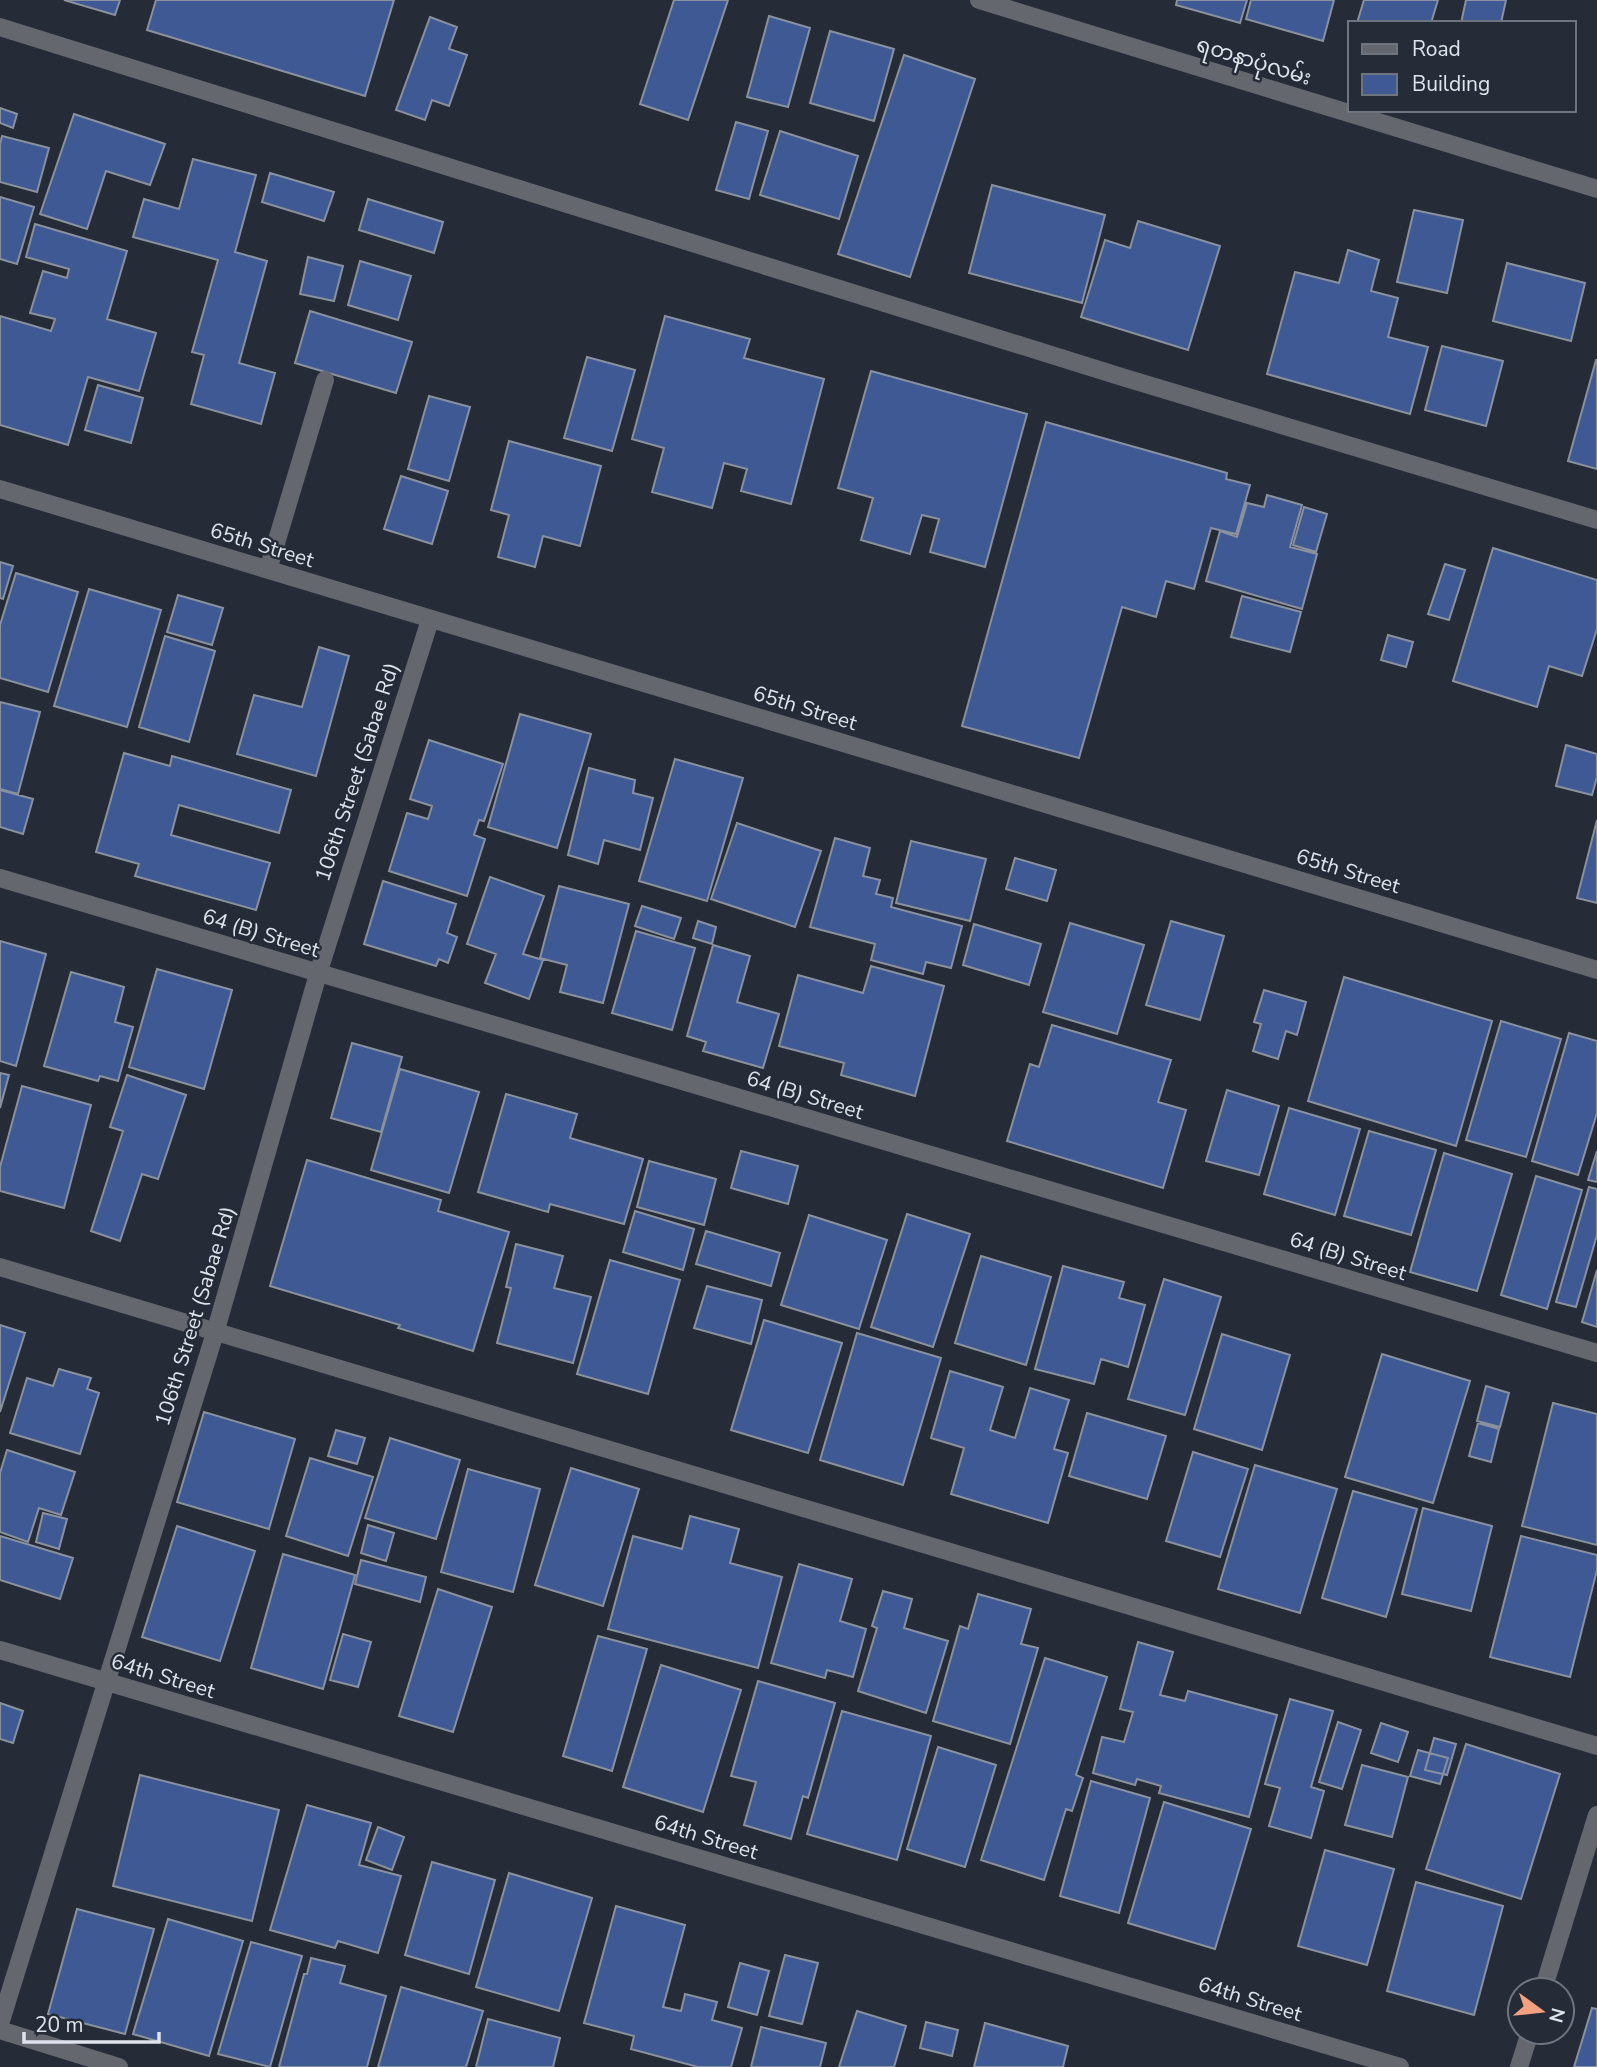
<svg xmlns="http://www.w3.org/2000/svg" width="1597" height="2067" viewBox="0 0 1597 2067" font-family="'Nunito Sans','Noto Sans Myanmar',sans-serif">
<rect width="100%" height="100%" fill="#252b37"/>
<path fill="#3e5994" stroke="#89909e" stroke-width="2" d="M64,0H120L115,15Z
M156,0H394L365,96L147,30Z
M674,0H728L688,120L640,104Z
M1177,0H1247L1240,23L1176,5Z
M1251,0H1334L1323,41L1246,19Z
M1364,0H1438L1431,23H1357Z
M1466,0H1506L1501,23H1461Z
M769,16L810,28L788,107L747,97Z
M430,17L457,27L449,49L467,55L449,106L432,100L425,120L396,110Z
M830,31L894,49L874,121L810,103Z
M904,55L975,79L910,277L838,254Z
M0,108L17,114L13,128L0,123Z
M74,114L165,144L150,185L106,171L87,229L40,214Z
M736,122L768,131L749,199L716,190Z
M780,131L858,156L839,219L760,195Z
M2,136L49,148L37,192L0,182V144Z
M193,159L256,175L235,252L267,261L239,363L275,373L261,424L191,404L204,355L192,352L218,260L133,237L144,199L179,209Z
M270,173L334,192L324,221L262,202Z
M992,185L1105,215L1082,303L969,273Z
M0,197L34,207L17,264L0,259Z
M368,199L443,222L434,253L359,230Z
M1414,210L1463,220L1447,293L1397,282Z
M1138,221L1220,246L1188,350L1081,317L1105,240L1130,248Z
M35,224L127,251L107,319L156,333L139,391L88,377L68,445L0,425V316L51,331L55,319L30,313L43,271L67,278L69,269L26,257Z
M1348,250L1379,260L1371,291L1398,298L1388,337L1428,347L1410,414L1267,374L1295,272L1339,283Z
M308,257L343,266L334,301L300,294Z
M360,261L411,276L398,320L348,305Z
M1507,263L1585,283L1571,341L1493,321Z
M310,311L412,342L396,393L295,363Z
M665,316L750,339L744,358L824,379L791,504L741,491L747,469L724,463L712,508L652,492L664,448L632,439Z
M1442,346L1503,361L1486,426L1425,410Z
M587,357L635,370L612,451L564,438Z
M1596,360H1597V469L1568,461Z
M871,371L1027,414L985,567L930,552L939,519L922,515L910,554L861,540L873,498L838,488Z
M98,385L143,398L131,443L85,430Z
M429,396L470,407L449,481L408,469Z
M1046,422L1227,473L1226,479L1250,485L1236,534L1211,528L1194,589L1166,581L1156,617L1122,607L1079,758L962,726Z
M509,441L601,466L580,546L543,536L535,567L498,557L509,515L491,510Z
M401,476L448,491L432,544L384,529Z
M1267,495L1302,505L1290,547L1317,554L1302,609L1206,581L1220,531L1237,537L1247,503L1264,507Z
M1304,507L1327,514L1316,552L1293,545Z
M1493,548L1597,580V629L1582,676L1549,666L1537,707L1453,681Z
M0,562L13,566L3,599L0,598Z
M1445,564L1465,570L1449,620L1428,614Z
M16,573L78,592L48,692L0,678V625Z
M89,589L161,610L127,727L54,706Z
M178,595L223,608L212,645L167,632Z
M1242,596L1301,612L1290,652L1231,637Z
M1388,635L1413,642L1406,667L1381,660Z
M165,636L215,651L189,742L139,727Z
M319,647L349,656L316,776L237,754L254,695L302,707Z
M0,702L40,712L18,794L0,789Z
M520,714L591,734L557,848L488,827Z
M429,740L503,764L484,821L479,820L474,835L485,839L467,896L389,871L407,813L428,819L432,806L410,799Z
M1566,745L1597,754V777L1592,795L1556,786Z
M124,753L170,766L172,756L291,790L279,833L179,805L171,835L270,863L256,910L135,876L139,864L96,852Z
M675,759L743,778L707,901L639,881Z
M589,768L635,780L633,793L653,798L640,850L604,840L598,864L568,855Z
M0,790L33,799L23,834L0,827Z
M1597,820V903L1577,898Z
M737,823L821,851L795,927L711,899Z
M835,838L870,848L863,876L880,880L876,894L893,898L891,907L962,926L951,968L926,962L923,974L871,960L875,944L810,927Z
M911,841L986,859L970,921L896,903Z
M1015,858L1056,870L1047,901L1006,889Z
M490,877L544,896L523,954L543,960L529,999L485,983L496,954L467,944Z
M383,881L456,904L447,933L457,937L448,963L439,959L436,966L364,944Z
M559,886L629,904L603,1003L560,992L567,965L540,958Z
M642,906L681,918L674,939L635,926Z
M698,921L716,927L712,944L693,938Z
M1171,921L1224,936L1200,1020L1146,1005Z
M1070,923L1144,945L1117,1034L1043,1012Z
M974,924L1041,944L1029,985L963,965Z
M636,931L695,948L672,1030L612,1013Z
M0,941L46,954L16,1066L0,1061Z
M713,945L750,956L737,1002L779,1014L763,1068L703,1051L706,1042L687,1036Z
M871,966L944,986L915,1096L841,1075L844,1063L779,1046L798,975L863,993Z
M157,969L232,990L204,1089L129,1067Z
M71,972L124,987L115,1022L133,1027L118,1081L100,1076L98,1081L44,1066Z
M1344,977L1492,1021L1456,1146L1308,1101Z
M1264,990L1306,1002L1297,1035L1286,1031L1278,1059L1253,1051L1261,1024L1254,1022Z
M1501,1021L1561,1039L1526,1157L1466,1140Z
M1052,1025L1171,1060L1158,1102L1186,1110L1163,1188L1007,1141L1030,1064L1039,1067Z
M1569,1033L1597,1041V1113L1578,1175L1532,1161Z
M352,1043L402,1057L381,1132L331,1118Z
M400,1069L479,1092L449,1193L371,1170Z
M0,1073L9,1075L0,1108Z
M127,1075L186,1095L158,1179L142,1174L120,1241L91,1231L123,1131L110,1127Z
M22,1086L91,1105L64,1208L0,1191V1167Z
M1227,1090L1279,1106L1259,1175L1206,1161Z
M506,1094L577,1114L570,1138L643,1159L624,1224L550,1204L548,1212L478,1192Z
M1289,1108L1360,1129L1335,1215L1264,1194Z
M1369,1131L1436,1150L1411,1235L1344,1216Z
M741,1151L798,1166L788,1204L731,1188Z
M1597,1151V1182L1588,1180Z
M1444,1153L1512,1174L1477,1291L1410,1272Z
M307,1160L441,1200L438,1211L509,1232L473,1351L398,1328L400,1325L270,1286Z
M649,1161L716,1179L704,1225L637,1207Z
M1536,1176L1582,1190L1547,1309L1501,1295Z
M1589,1187L1597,1189V1235L1576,1307L1556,1302Z
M635,1211L694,1229L683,1270L623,1252Z
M907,1214L970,1234L933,1347L871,1327Z
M809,1215L887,1240L859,1329L781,1305Z
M706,1231L780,1253L771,1286L696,1264Z
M516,1244L563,1256L554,1288L591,1297L573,1363L497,1343L511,1288L506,1287Z
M981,1256L1051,1277L1026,1365L955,1343Z
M610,1260L680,1280L648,1394L577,1374Z
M1063,1266L1124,1282L1119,1298L1145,1305L1128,1367L1101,1359L1094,1384L1035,1369Z
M1597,1270V1327L1582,1322Z
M1164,1279L1221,1297L1185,1415L1128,1399Z
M707,1286L762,1300L751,1344L694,1328Z
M764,1320L842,1343L808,1453L731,1430Z
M0,1325L25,1333L0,1412Z
M857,1333L941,1358L903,1485L820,1460Z
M1222,1334L1290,1355L1262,1450L1194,1429Z
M1382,1354L1470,1381L1433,1503L1345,1477Z
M59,1369L91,1378L87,1389L99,1393L80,1454L10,1433L27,1378L53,1386Z
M950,1371L1003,1387L990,1430L1015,1438L1030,1388L1069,1400L1054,1449L1068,1453L1048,1523L951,1494L964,1448L931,1438Z
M1486,1386L1509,1393L1500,1427L1477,1421Z
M1553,1403L1597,1414V1545L1522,1526Z
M204,1412L295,1439L269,1529L177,1502Z
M1087,1413L1166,1436L1147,1499L1069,1476Z
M1478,1423L1499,1429L1491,1462L1469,1456Z
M336,1430L365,1438L357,1464L328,1456Z
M390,1438L460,1460L436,1539L365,1518Z
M7,1450L75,1472L61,1515L39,1508L28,1542L0,1532V1473Z
M1193,1452L1248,1469L1220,1557L1166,1541Z
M310,1458L373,1477L348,1556L286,1536Z
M1255,1465L1337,1489L1300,1613L1218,1589Z
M571,1468L639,1489L603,1606L535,1585Z
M468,1469L540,1489L513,1592L441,1572Z
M1353,1491L1417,1509L1386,1617L1322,1598Z
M1423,1508L1492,1526L1471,1611L1402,1594Z
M43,1513L67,1519L59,1549L36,1542Z
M690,1516L739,1529L730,1563L782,1577L758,1668L608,1629L633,1536L682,1549Z
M368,1525L394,1533L386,1561L361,1553Z
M177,1526L255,1551L220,1661L142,1637Z
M0,1536L73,1558L60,1599L0,1580Z
M1521,1536L1597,1555V1570L1570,1677L1490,1657Z
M283,1554L355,1575L323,1689L251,1668Z
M361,1560L426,1577L420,1602L355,1584Z
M799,1564L852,1579L840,1621L866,1629L853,1677L827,1670L825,1678L771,1663Z
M438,1589L492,1607L453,1732L399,1716Z
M883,1591L912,1599L904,1628L948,1641L926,1713L858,1691L877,1628L872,1626Z
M978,1594L1031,1609L1021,1644L1038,1648L1010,1744L933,1721L960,1626L968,1629Z
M343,1634L371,1642L358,1687L330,1680Z
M598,1636L647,1649L612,1771L563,1756Z
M1138,1642L1173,1652L1160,1695L1185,1701L1188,1691L1277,1715L1249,1817L1159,1793L1161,1786L1137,1779L1135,1785L1093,1773L1102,1737L1124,1742L1133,1712L1120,1709Z
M1045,1658L1107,1677L1076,1775L1083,1778L1072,1811L1066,1809L1044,1880L981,1860Z
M661,1665L741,1690L703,1812L623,1787Z
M758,1681L835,1703L808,1798L803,1796L791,1839L744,1825L756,1782L731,1776Z
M1290,1699L1333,1711L1311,1787L1324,1791L1311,1838L1269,1826L1280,1788L1265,1784Z
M0,1703L23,1711L13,1743L0,1739Z
M842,1711L931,1736L897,1860L807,1834Z
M1338,1722L1361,1730L1342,1789L1319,1782Z
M1381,1723L1408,1732L1398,1762L1371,1753Z
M1434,1738L1456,1744L1447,1775L1425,1770Z
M1466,1744L1560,1774L1521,1899L1426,1869Z
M938,1747L996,1765L965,1867L907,1849Z
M1418,1750L1448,1758L1440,1784L1410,1776Z
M1362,1765L1408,1777L1392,1837L1345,1825Z
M140,1775L279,1810L252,1921L113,1886Z
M1091,1781L1150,1798L1119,1913L1060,1896Z
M1164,1802L1251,1829L1215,1949L1128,1923Z
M307,1805L371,1823L359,1865L401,1876L378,1953L338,1941L335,1948L270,1930Z
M378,1827L404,1837L392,1870L366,1860Z
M1325,1850L1394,1869L1367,1965L1298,1946Z
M432,1862L495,1880L469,1974L405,1955Z
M509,1873L592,1898L559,2011L476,1987Z
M1416,1882L1503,1906L1474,2015L1387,1991Z
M616,1906L685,1925L663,2007L681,2011L685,1994L717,2002L712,2020L742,2028L731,2067H698L631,2049L634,2036L584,2023Z
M77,1909L154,1929L125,2034L48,2014Z
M168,1919L243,1941L209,2056L133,2034Z
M251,1942L302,1956L270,2067L218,2054Z
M785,1955L818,1963L802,2024L769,2016Z
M311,1958L345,1966L340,1983L386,1996L367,2067H279L304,1974H307Z
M740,1963L769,1971L757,2015L728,2007Z
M401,1987L483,2011L466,2067H378Z
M1592,2008L1597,2009V2067H1574Z
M857,2011L906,2026L894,2067H839Z
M488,2019L560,2038L553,2067H476Z
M926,2022L958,2030L952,2056L920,2048Z
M985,2023L1068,2046L1063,2067H974Z
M761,2027L826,2043L820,2067H751Z"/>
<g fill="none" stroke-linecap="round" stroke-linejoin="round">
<path stroke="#64676d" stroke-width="18" d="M979,0L1597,189
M0,27L1122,377L1597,520
M0,489L1597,970
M268,570L325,380
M0,878L1597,1353
M0,1267L1597,1746
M0,1650L1400,2067
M1543,1990L1597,1815
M0,2024L215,1333L318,974L430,620
M0,2030L119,2067
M1519,2067L1530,2032"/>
</g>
<g text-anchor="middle" stroke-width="5" stroke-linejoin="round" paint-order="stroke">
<g font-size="21" fill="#dfe3eb" stroke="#252b37">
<text transform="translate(1254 61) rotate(17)" y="7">ရတနာပုံလမ်း</text>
<text transform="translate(262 545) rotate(17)" y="7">65th Street</text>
<text transform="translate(805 708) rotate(17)" y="7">65th Street</text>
<text transform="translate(357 772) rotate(-72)" y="7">106th Street (Sabae Rd)</text>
<text transform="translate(1348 871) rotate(17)" y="7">65th Street</text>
<text transform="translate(261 933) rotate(17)" y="7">64 (B) Street</text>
<text transform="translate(805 1095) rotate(17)" y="7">64 (B) Street</text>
<text transform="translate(1348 1256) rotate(17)" y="7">64 (B) Street</text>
<text transform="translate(195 1316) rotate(-73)" y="7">106th Street (Sabae Rd)</text>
<text transform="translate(163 1676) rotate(17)" y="7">64th Street</text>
<text transform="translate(706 1837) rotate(17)" y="7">64th Street</text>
<text transform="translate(1250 1999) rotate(17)" y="7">64th Street</text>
</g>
</g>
<rect x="1348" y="21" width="228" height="91" fill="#252b37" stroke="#6f757f" stroke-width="2"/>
<rect x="1362" y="44" width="35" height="10" fill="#64676d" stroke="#6f757f" stroke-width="2"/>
<text x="1412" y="56" font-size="21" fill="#dfe3eb">Road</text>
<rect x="1362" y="74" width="35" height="21" fill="#3e5994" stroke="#6f757f" stroke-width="2"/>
<text x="1412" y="91" font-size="21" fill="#dfe3eb">Building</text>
<g transform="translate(1541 2011) rotate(105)"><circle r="33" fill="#252b37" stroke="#6f757f" stroke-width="2"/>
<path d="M0-5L12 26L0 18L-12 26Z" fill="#f2a080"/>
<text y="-10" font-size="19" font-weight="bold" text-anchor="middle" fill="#dfe3eb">N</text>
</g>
<path d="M24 2032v10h135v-10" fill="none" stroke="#dfe3eb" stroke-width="3.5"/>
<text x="35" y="2032" font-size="21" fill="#dfe3eb" stroke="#252b37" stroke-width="5" paint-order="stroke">20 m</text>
</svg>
